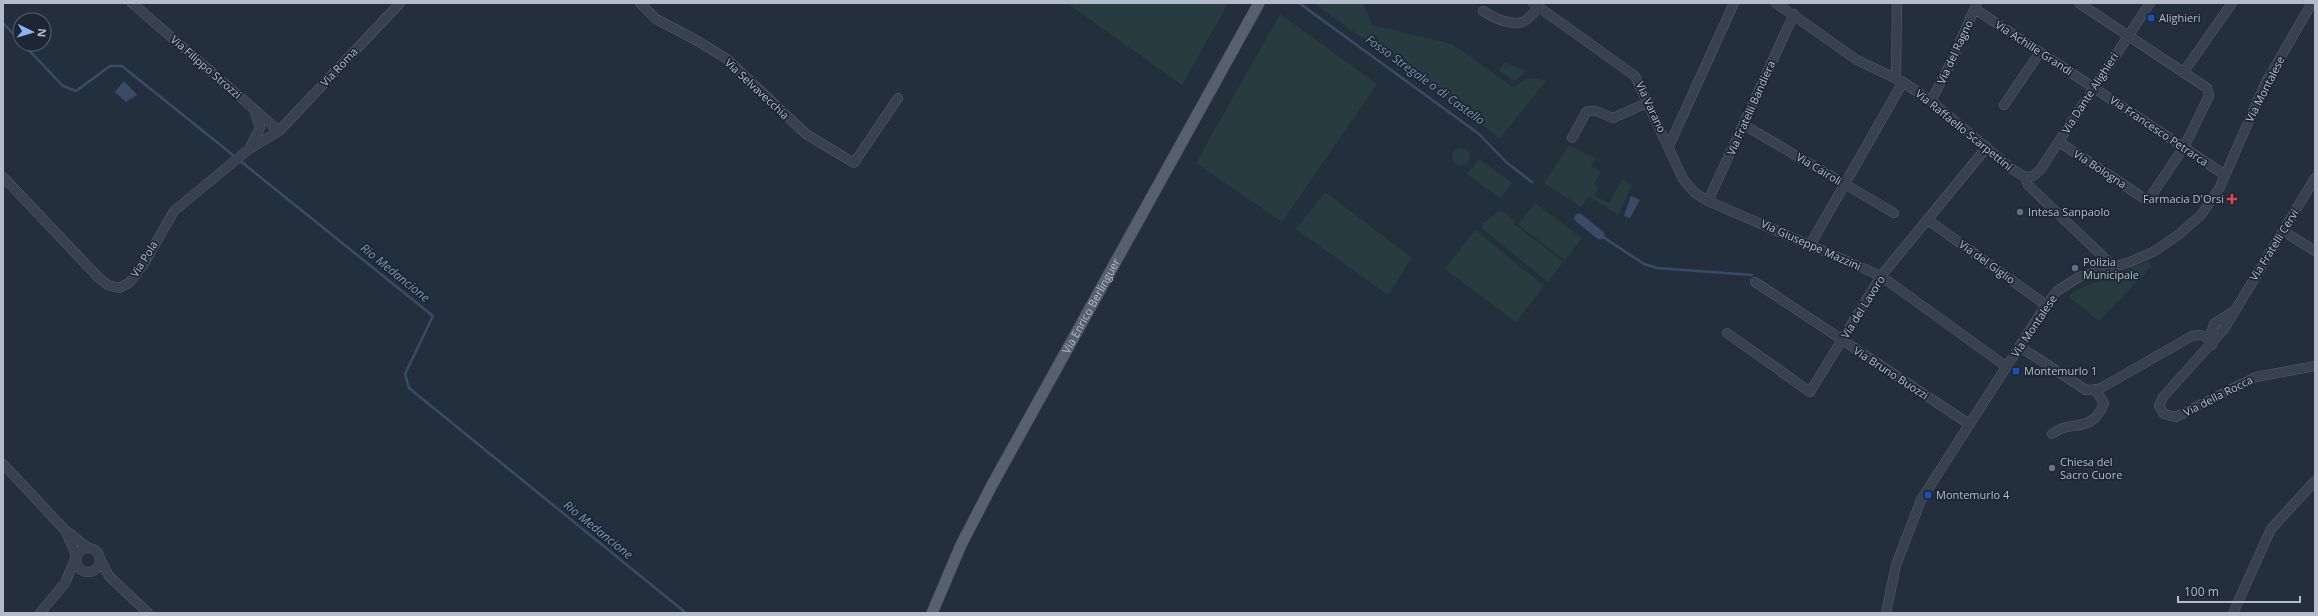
<svg xmlns="http://www.w3.org/2000/svg" width="2318" height="616" viewBox="0 0 2318 616" font-family="'Open Sans',sans-serif">
<rect width="100%" height="100%" fill="#242f3e"/>
<path fill="#263c3f" d="M1067,3H1228L1182,85Z
M1314,3H1363L1372,25L1452,44L1514,88C1523,78 1533,76 1546,81L1499,139L1495,134Z
M1280,14L1377,84L1282,222L1196,163Z
M1505,62L1525,71L1524,74L1514,81L1499,70Z
M1569,145L1595,158L1591,166L1601,172L1594,184L1598,188L1594,196L1609,203L1622,179L1632,186L1618,215L1589,196L1581,207L1544,183Z
M1452 157a9 9 0 1 1 18 0a9 9 0 1 1-18 0Z
M1479,159L1512,183L1500,198L1467,174Z
M1325,192L1412,258L1388,295L1296,229Z
M1535,203L1582,238L1565,260L1518,225Z
M1501,210L1515,221L1514,224L1563,262L1548,282L1483,229V223Z
M1475,230L1544,286L1516,322L1445,269Z
M2147,262L2152,266L2099,321L2068,296L2077,290Z"/>
<path fill="#394c67" d="M124,81L137,95L126,102L115,92Z
M1631,196L1640,200L1630,218L1624,216Z"/>
<g fill="none" stroke-linecap="round" stroke-linejoin="round">
<path stroke="#394c67" stroke-width="2.5" d="M1299,3L1479,134L1506,162L1532,182
M3,23L20,41
M23,44L63,86L76,91L110,66H122L433,316L405,374L409,388L686,613
M1600,235L1644,264L1657,268L1752,275"/>
<path stroke="#394c67" stroke-width="9" d="M1579,218L1600,235"/>
<g stroke="#565f6c" stroke-width="10">
<path id="minor" d="M132,3L279,131
M640,3L656,19L696,40L727,59L806,134L854,163L898,98
M1533,3L1635,76L1683,179L1695,193L1708,201L1881,276L2007,367
M1776,3L1857,60L1903,82L1931,101L2012,169L2025,177L2028,185L2113,266
M1975,9L2225,175
M1483,11C1492,17 1510,26 1522,22C1529,20 1534,12 1539,7
M2183,73L2232,3
M1896,78L1897,3
M1931,101L1953,58L1977,3
M2004,105L2040,52
M1744,125L1894,213
M1572,138L1587,111H1596L1613,118L1649,102
M2059,142L2145,199H2149L2184,147L2209,96L2207,88L2079,3
M1669,146L1734,3
M250,147L260,128L254,109
M3,177L99,278L108,285L119,288L129,283L143,265L174,211L249,149L279,131L400,3
M2025,177L2033,176L2040,170L2150,3
M2315,178L2224,329L2163,397L2159,406L2164,414L2176,417L2256,377L2315,366
M1708,201L1794,14
M1928,220L2046,305
M2283,231L2315,251
M1810,245L1903,82
M1755,282L1969,424
M1727,333L1810,392L1881,276L1987,147
M2209,340L2214,324L2234,311
M2020,347L2086,390L2099,389L2192,336C2202,333 2207,336 2212,345
M2052,434C2070,419 2092,435 2104,403L2095,389
M3,464L65,530L87,547
M66,532L76,555
M76 560a12 12 0 1 1 24 0a12 12 0 1 1-24 0Z
M100,559L109,576L148,613
M40,613L65,583L75,559
M1886,613L1896,565L1921,500L2046,305L2057,291L2079,277L2130,262L2155,251L2178,235L2201,215L2220,187L2265,84L2312,3
M2233,613L2271,529L2315,481"/>
</g>
<g stroke="#414a57" stroke-width="12">
<g id="major">
<path id="s1" d="M932,613L961,545L992,485L1259,3"/>
</g>
</g>
<use href="#minor" stroke="#38414e" stroke-width="9"/>
<use href="#major" stroke="#56606e" stroke-width="11"/>
</g>
<g fill="#1a4fb4" stroke="#1d2633" stroke-width="1.5">
<rect x="2147" y="14" width="8" height="8" rx="2"/>
<rect x="2012" y="367" width="8" height="8" rx="2"/>
<rect x="1924" y="491" width="8" height="8" rx="2"/>
</g>
<path fill="#e0444e" stroke="#1d2633" stroke-width="1.5" d="M2230 193h4v4h4v4h-4v4h-4v-4h-4v-4h4z"/>
<g fill="#5c6f8a" stroke="#1d2633" stroke-width="1.5">
<circle cx="2020" cy="212" r="4"/>
<circle cx="2075" cy="268" r="4"/>
</g>
<circle fill="#6b7280" stroke="#1d2633" stroke-width="1.5" cx="2052" cy="468" r="4"/>
<g text-anchor="middle" stroke-width="3.5" stroke-linejoin="round" paint-order="stroke">
<g font-size="11" fill="#b4bcc9" stroke="#1d2633" text-anchor="start">
<text x="2159" y="22">Alighieri</text>
<text x="2224" y="203" text-anchor="end">Farmacia D'Orsi</text>
<text x="2028" y="216">Intesa Sanpaolo</text>
<text x="2083" y="266">Polizia<tspan x="2083" dy="13">Municipale</tspan></text>
<text x="2024" y="375">Montemurlo 1</text>
<text x="2060" y="466">Chiesa del<tspan x="2060" dy="13">Sacro Cuore</tspan></text>
<text x="1936" y="499">Montemurlo 4</text>
</g>
<g font-size="11" fill="#b4bcc9" stroke="#1d2633">
<text transform="translate(2034 48) rotate(33)" y="4">Via Achille Grandi</text>
<text transform="translate(1955 52) rotate(-65)" y="4">Via del Ragno</text>
<text transform="translate(206 67) rotate(41)" y="4">Via Filippo Strozzi</text>
<text transform="translate(339 67) rotate(-47)" y="4">Via Roma</text>
<text transform="translate(757 89) rotate(43)" y="4">Via Selvavecchia</text>
<text transform="translate(2265 89) rotate(-63)" y="4">Via Montalese</text>
<text transform="translate(2090 93) rotate(-57)" y="4">Via Dante Alighieri</text>
<text transform="translate(1651 107) rotate(65)" y="4">Via Varano</text>
<text transform="translate(1751 108) rotate(-66)" y="4">Via Fratelli Bandiera</text>
<text transform="translate(1964 130) rotate(39)" y="4">Via Raffaello Scarpettini</text>
<text transform="translate(2159 131) rotate(34)" y="4">Via Francesco Petrarca</text>
<text transform="translate(1819 169) rotate(31)" y="4">Via Cairoli</text>
<text transform="translate(2100 169) rotate(33)" y="4">Via Bologna</text>
<text transform="translate(1811 245) rotate(24)" y="4">Via Giuseppe Mazzini</text>
<text transform="translate(2274 245) rotate(-58)" y="4">Via Fratelli Cervi</text>
<text transform="translate(144 259) rotate(-58)" y="4">Via Pola</text>
<text transform="translate(1987 262) rotate(36)" y="4">Via del Giglio</text>
<text dy="4" stroke="none"><textPath href="#s1" startOffset="346">Via Enrico Berlinguer</textPath></text>
<text transform="translate(1863 307) rotate(-58)" y="4">Via del Lavoro</text>
<text transform="translate(2034 326) rotate(-56)" y="4">Via Montalese</text>
<text transform="translate(1891 373) rotate(33)" y="4">Via Bruno Buozzi</text>
<text transform="translate(2218 396) rotate(-27)" y="4">Via della Rocca</text>
</g>
<g font-size="12" font-style="italic" fill="#7c92b1" stroke="#1d2633">
<text transform="translate(1425 80) rotate(36)" y="4">Fosso Stregale o di Castello</text>
<text transform="translate(395 273) rotate(39)" y="4">Rio Medancione</text>
<text transform="translate(598 530) rotate(39)" y="4">Rio Medancione</text>
</g>
</g>
<rect width="2318" height="616" fill="none" stroke="#b4bcc9" stroke-width="8"/>
<g transform="translate(32 32) rotate(95)"><circle r="19" fill="#1d2633" stroke="#59626f"/>
<path d="M0-3L7 15L0 10L-7 15Z" fill="#8ab4f8"/>
<text y="-6" font-size="11" font-weight="bold" text-anchor="middle" fill="#b4bcc9">N</text>
</g>
<path d="M2178 596v6h122v-6" fill="none" stroke="#b4bcc9" stroke-width="2"/>
<text x="2184" y="596" font-size="12" fill="#b4bcc9" stroke="#1d2633" stroke-width="3" paint-order="stroke">100 m</text>
</svg>
